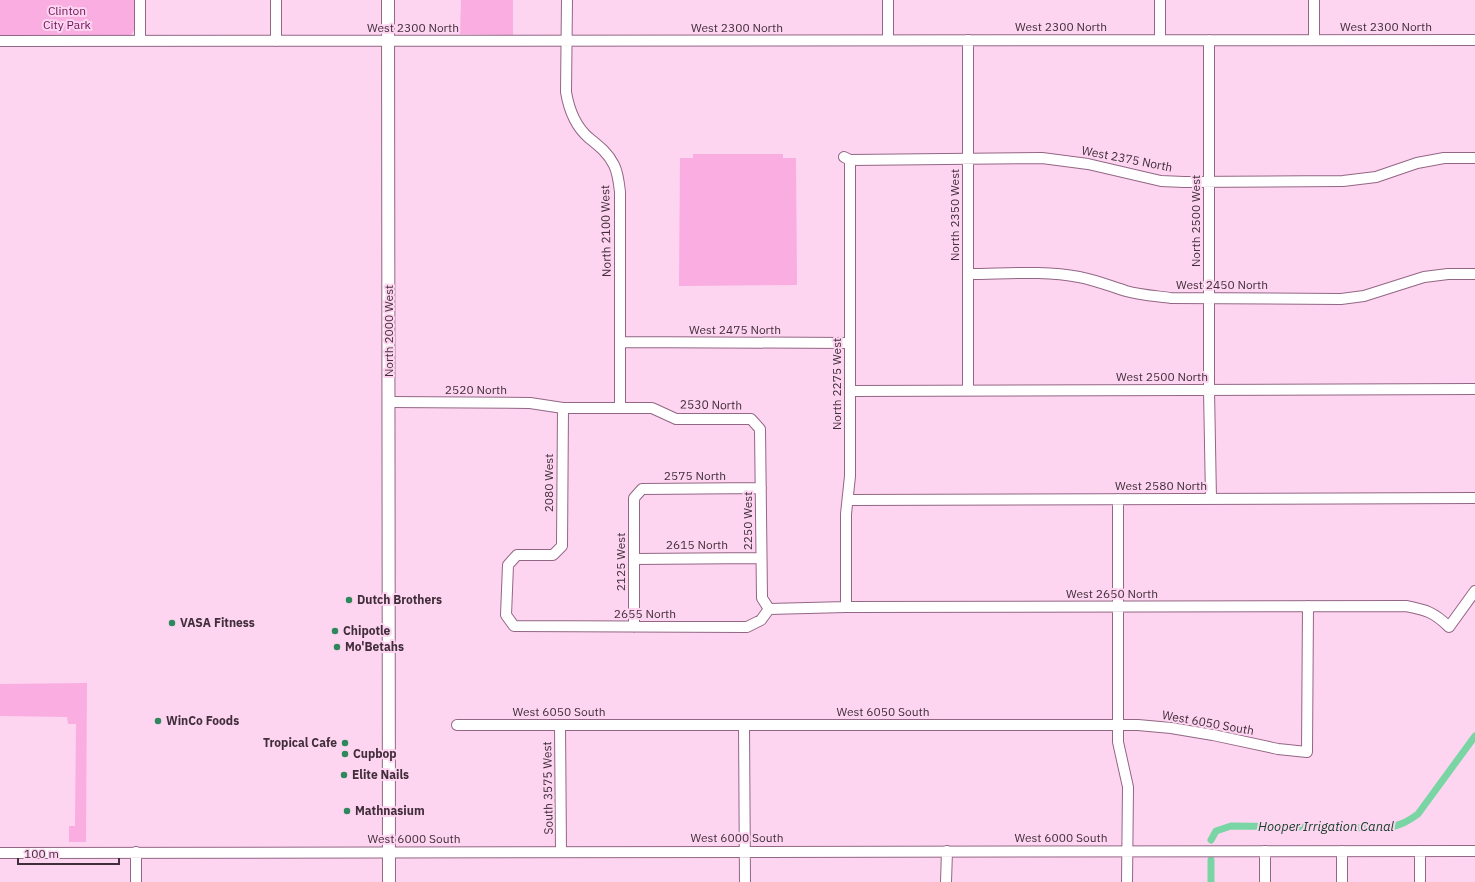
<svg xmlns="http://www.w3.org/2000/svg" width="1475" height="882" viewBox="0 0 1475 882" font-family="'IBM Plex Sans',sans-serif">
<rect width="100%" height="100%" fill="#fed5f0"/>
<path fill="#f9ade1" d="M0,0H134V30L132,34L128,36L0,35Z
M461,0H513V35L460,34Z
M693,154H783V158H796L797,285L679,286L680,158H693Z
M87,683L86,842H69V826H75L76,724H68L67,717L0,716V684Z"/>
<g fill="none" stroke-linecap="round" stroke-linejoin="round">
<path stroke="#7ad5a4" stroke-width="7" d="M1211,840L1216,831L1231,826L1386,828C1399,826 1407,822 1418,814L1475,736
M1211,882V860"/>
<g stroke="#936685" stroke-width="12">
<path id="minor" d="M276,0V41
M567,0L566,92C569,110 575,126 589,138C599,146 608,153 614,165C618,173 619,183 620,192V408
M888,0V40
M1160,0V40
M1314,0V40
M968,40V390
M1209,40V390L1211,499
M0,41L1475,40
M140,41V0
M844,157L850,160L1042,158L1088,164L1161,181L1184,182L1343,181L1376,177L1417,163L1444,158H1475
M968,274C1004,274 1043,270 1079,277C1095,280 1110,286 1126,291C1140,295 1156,296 1171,298L1341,299L1364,296L1424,277L1448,274H1475
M620,342L850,343
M850,391L1475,389
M389,402L530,403L563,408H652L676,419H751L760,429L762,598L769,609
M563,408L562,546L553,555H517L508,565L506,615L514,626L747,627L761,620L769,609
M1118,499V742L1128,787L1127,882
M848,500L1475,498
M634,559L761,558
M846,607V514L850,476V160
M769,609L846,607L1406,606C1426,610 1434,612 1449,627L1475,591
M634,627V498L642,489L761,488
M457,725H1138L1171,728L1213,735L1278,749L1307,752L1308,606
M560,725L561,851
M744,725L745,882
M1342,851V882
M1420,851V882
M136,852V882
M0,853L1475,851
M946,882L947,851
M1265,882V851"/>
</g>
<g stroke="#936685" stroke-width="14">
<path id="major" d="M388,0L389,882"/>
</g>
<use href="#minor" stroke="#fff" stroke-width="10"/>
<use href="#major" stroke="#fff" stroke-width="12"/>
</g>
<g fill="#2f885d" stroke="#fed5f0" stroke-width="1.5">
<circle cx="349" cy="600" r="4"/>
<circle cx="172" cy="623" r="4"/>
<circle cx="335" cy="631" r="4"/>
<circle cx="337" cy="647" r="4"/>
<circle cx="158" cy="721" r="4"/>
<circle cx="345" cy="743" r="4"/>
<circle cx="345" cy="754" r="4"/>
<circle cx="344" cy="775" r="4"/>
<circle cx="347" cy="811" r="4"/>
</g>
<g text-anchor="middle" stroke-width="4" stroke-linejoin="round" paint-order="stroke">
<g font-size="12" fill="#6d145a" stroke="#fed5f0">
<text x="67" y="15">Clinton<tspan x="67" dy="14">City Park</tspan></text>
</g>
<g font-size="12" fill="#412e3b" stroke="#fed5f0">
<text x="1061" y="31">West 2300 North</text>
<text x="1386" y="31">West 2300 North</text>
<text x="413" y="32">West 2300 North</text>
<text x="737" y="32">West 2300 North</text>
<text transform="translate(1127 159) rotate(11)" y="4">West 2375 North</text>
<text transform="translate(955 215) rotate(-90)" y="4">North 2350 West</text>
<text transform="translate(1196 221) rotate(-90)" y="4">North 2500 West</text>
<text transform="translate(606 231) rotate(-91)" y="4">North 2100 West</text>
<text x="1222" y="289">West 2450 North</text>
<text x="735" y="334">West 2475 North</text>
<text transform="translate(389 331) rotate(-90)" y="4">North 2000 West</text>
<text x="1162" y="381">West 2500 North</text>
<text transform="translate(837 384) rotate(-90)" y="4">North 2275 West</text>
<text x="476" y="394">2520 North</text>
<text transform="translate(711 405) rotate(1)" y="4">2530 North</text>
<text x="695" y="480">2575 North</text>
<text transform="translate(549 483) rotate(-90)" y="4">2080 West</text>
<text x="1161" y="490">West 2580 North</text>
<text transform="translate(748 521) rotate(-90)" y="4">2250 West</text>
<text x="697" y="549">2615 North</text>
<text transform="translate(621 562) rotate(-90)" y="4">2125 West</text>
<text x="1112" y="598">West 2650 North</text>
<text x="645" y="618">2655 North</text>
<text x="559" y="716">West 6050 South</text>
<text x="883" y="716">West 6050 South</text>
<text transform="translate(1208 723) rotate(10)" y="4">West 6050 South</text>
<text transform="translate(548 788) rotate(-91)" y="4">South 3575 West</text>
<text x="737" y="842">West 6000 South</text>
<text x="1061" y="842">West 6000 South</text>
<text x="414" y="843">West 6000 South</text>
</g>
<g font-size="12" font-weight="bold" fill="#412e3b" stroke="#fed5f0" text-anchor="start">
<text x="357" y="604">Dutch Brothers</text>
<text x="180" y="627">VASA Fitness</text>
<text x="343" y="635">Chipotle</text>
<text x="345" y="651">Mo'Betahs</text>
<text x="166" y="725">WinCo Foods</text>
<text x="337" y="747" text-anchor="end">Tropical Cafe</text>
<text x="353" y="758">Cupbop</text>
<text x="352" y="779">Elite Nails</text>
<text x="355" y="815">Mathnasium</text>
</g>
<g font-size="13" font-style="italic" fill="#18402c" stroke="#fed5f0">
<text x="1326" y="831">Hooper Irrigation Canal</text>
</g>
</g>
<path d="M18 858v6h101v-6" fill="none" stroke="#412e3b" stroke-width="2"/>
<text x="24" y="858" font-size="12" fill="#412e3b" stroke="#fed5f0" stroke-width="3" paint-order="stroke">100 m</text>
</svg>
